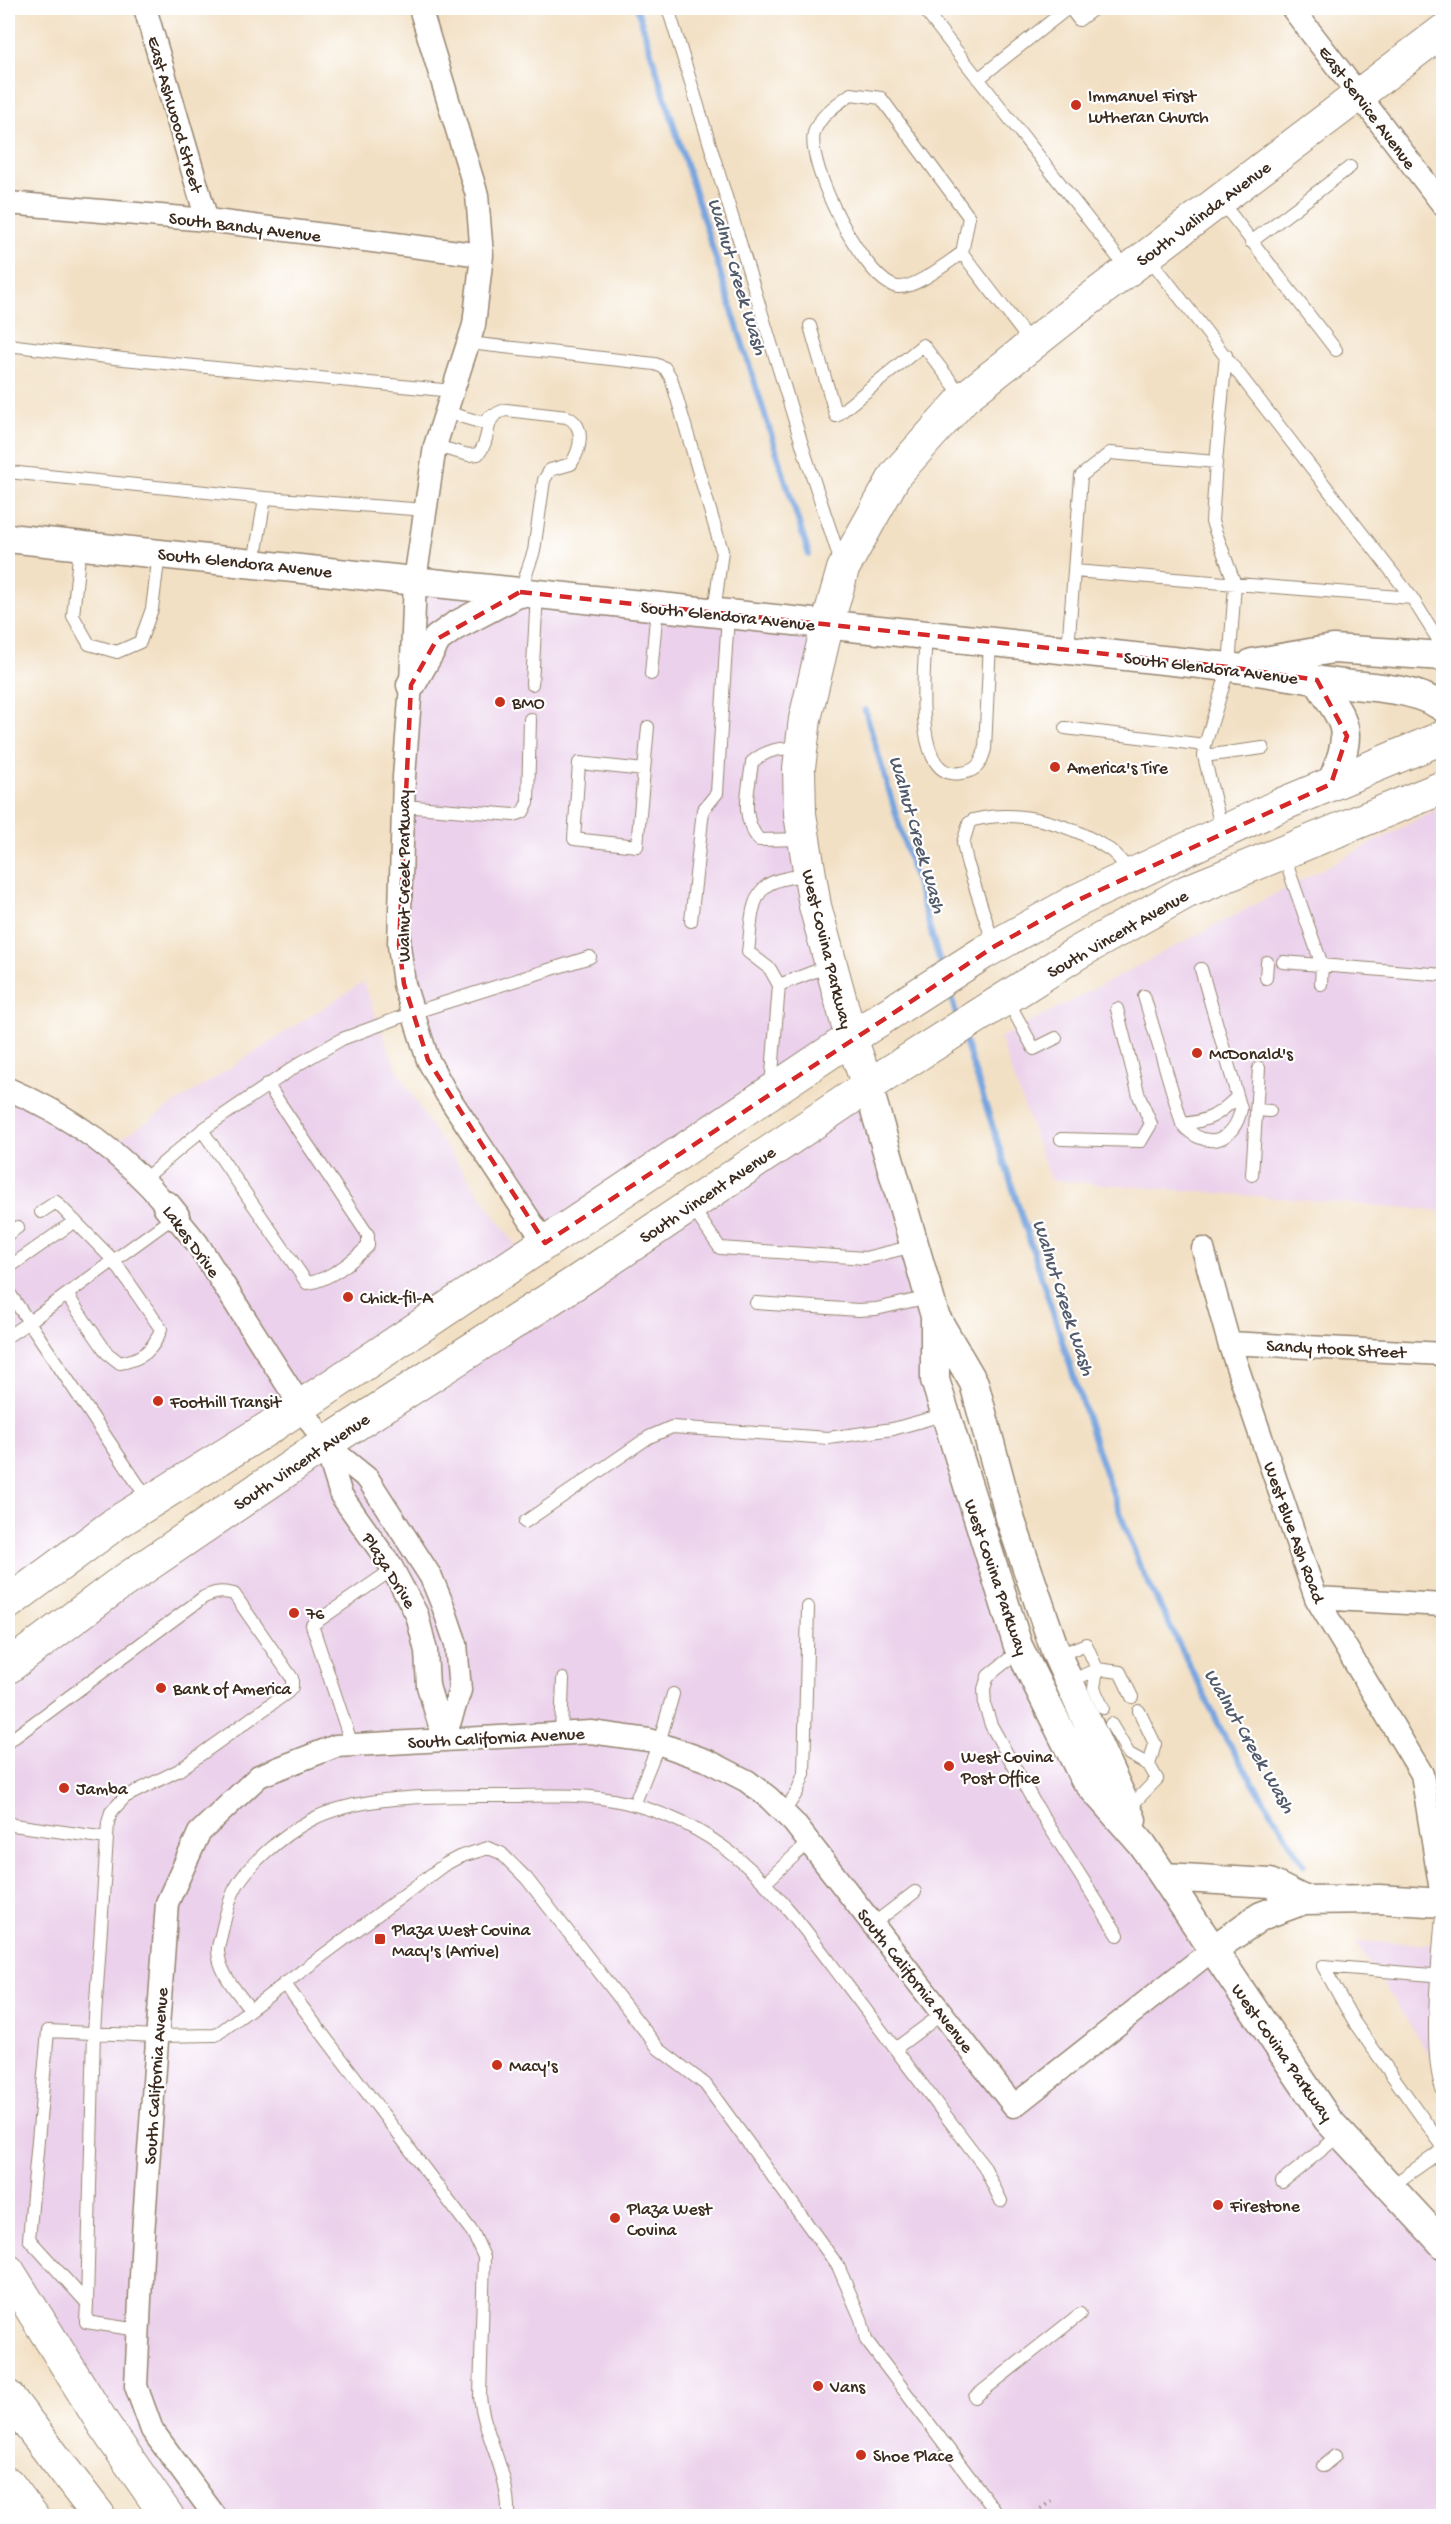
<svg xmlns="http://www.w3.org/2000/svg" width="1451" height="2524" viewBox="0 0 1451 2524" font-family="'Gochi Hand',sans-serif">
<rect width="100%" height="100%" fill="#fff"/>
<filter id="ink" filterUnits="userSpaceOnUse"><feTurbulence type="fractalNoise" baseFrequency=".0167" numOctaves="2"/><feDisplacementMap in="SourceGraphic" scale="12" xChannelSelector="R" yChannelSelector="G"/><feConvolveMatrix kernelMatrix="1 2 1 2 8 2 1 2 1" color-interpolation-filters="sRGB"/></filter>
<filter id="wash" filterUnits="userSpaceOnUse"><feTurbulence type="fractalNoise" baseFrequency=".008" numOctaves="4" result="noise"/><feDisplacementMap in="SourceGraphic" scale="24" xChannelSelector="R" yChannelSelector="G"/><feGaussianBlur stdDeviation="1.35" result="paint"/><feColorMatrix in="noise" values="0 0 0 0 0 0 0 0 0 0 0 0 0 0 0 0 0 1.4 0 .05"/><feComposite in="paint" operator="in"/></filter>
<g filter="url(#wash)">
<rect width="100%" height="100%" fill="#f2e0c4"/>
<path fill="#ebd1eb" d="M415,580L827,626L801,748L851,1038L545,1243L446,1093L404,984Z
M1443,806V1211L1050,1180L1000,1038Z
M363,982L395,1065L428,1122L524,1256L8,1603V1089L108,1147Z
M868,1086L935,1380L1018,1646L1212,1950L1443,2245V2516H171L8,2271V1667Z
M1355,1941L1443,1945V2076Z"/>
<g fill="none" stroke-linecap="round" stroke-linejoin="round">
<path stroke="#76a4df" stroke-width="6" d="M637,8L809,555
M865,710L942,969
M948,987L957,1017
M963,1035L1102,1464L1139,1564L1226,1739L1304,1864"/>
</g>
</g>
<g filter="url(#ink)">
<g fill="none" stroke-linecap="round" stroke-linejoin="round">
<g stroke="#968571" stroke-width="14">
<path id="service" d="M668,8L805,454L841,562
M923,8L1127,269
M1070,8L1079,20L1095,8
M978,79L1068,8
M1220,200L1336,350
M1251,242L1350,167
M962,253C948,262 915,289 898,287C865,283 806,165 814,133C819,116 837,104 851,94L881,98L969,217L962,253L1031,343
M1147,255L1412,598L1444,649
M810,326L836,416L923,345L963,397
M469,343L655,364L665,368L671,378L722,551L714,613
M8,345L123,359L453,391
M1226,355L1216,462L1110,453L1081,476L1074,571L1412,598
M446,412L483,423L491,416
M435,446L469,455L478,454C493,439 481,415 506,410L567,417C586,426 581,449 571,464L550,470L544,480L534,551L520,592
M1216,462L1212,522L1235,584L1229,667L1205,745L1204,756L1222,831
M8,472L265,498L254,563
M265,498L426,510
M80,546L73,616L89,644L117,652L140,642L152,609L159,554
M926,635C925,663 910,782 961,773C977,771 981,764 985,749L990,642
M1068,649L1074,571
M651,674L657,607
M532,684L537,593
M1065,728L1205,745
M800,748C780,748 768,749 752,762C749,791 739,815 759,840L803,839
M1204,756L1263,748
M644,770L579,763L574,839L637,846L648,727
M403,806L514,815L523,812L528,802L530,719
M1283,854L1322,965L1321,984
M691,921L703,810L717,793L728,615
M994,945L967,862L963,843L969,823L973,820C1019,808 1072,824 1110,850C1118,856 1125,866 1132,873
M1283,962L1444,975
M1266,978L1267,962
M779,985L831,965
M1144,996L1182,1124C1205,1151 1234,1143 1241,1109L1201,969
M1007,999L1034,1049L1056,1038
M771,1087L779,985L770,969L748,952C751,933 749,902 764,888C774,878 795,877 809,874
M1256,1110L1270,1111
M1182,1124C1209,1121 1217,1116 1237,1097
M202,1130L307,1283C328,1281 353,1261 368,1246V1235L267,1084
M1061,1139L1141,1141L1151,1124L1139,1096L1117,1009
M1252,1175L1259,1068
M143,1180L202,1130L302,1062L342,1039L412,1013L590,957
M691,1206L720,1248L865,1258L914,1246
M41,1212L56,1202L114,1261L161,1329C153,1351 142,1359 120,1363L107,1353L67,1295
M8,1234L18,1227
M8,1268L75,1221
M8,1291L29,1322L8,1336
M756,1303L858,1310L876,1309L929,1297
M149,1501L29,1322L175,1216
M525,1522L649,1437L672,1427L828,1438L893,1429L946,1414
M1020,1650L988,1676L984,1689L985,1706L991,1725L1035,1804L1118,1935
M1057,1656L1086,1644L1097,1669L1094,1688L1103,1708
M1069,1682L1097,1669L1120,1672L1132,1697
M1139,1711L1155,1744L1149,1765
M1111,1724L1129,1754L1149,1765L1157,1779L1128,1809
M561,1734L563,1679
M8,1742L204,1597C215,1592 222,1591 234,1594L292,1678V1687L288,1692L179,1770L125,1797L111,1812L108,1823L94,2032L87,2303L29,2239L48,2031L158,2036L216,2035L444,1865L459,1857L488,1848L501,1853L527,1879L659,2049L705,2084L838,2266L861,2319L866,2340L999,2516
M352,1745L312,1625L393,1569
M634,1805L659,1743L673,1694
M784,1812L797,1792L804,1774L808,1607
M8,1822L13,1825L107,1838
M765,1883L809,1842
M1443,1903C1440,1946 1426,2059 1444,2093
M873,1924L915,1892
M1444,1976L1323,1966L1354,2022L1444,2148
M284,1983L473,2233L484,2257L480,2396C484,2437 510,2474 508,2516
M250,2009C236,1990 217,1971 218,1947C223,1929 226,1909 233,1893C245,1866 283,1835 309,1821C359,1793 450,1796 507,1796C546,1796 585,1793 623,1802C663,1811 703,1830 735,1856C779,1892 813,1940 847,1985C893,2046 938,2106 984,2166L1001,2201
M895,2049L942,2014
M1282,2182L1341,2134
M1390,2187L1444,2149
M87,2303L86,2322L138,2330
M975,2397L1080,2314
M1323,2466L1335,2456"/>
</g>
<g stroke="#968571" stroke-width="25">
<path id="minor" d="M145,8L207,220
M420,8L477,195L482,255L474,325L435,446L415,580L411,685L404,777L399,945L404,984L428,1060L446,1093L545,1243
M1292,8L1444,206
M8,203L207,220L482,255
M8,1089C68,1114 125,1155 167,1206
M175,1216L197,1243L325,1444L341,1495L391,1566L417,1615L426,1651L428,1686L444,1739
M1203,1249L1229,1343L1316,1598L1422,1774L1443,1903
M1229,1343L1444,1354
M325,1444L368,1479L431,1577L443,1606L456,1644L460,1690L444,1739
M1316,1598L1444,1605
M215,2516L152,2430L136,2386L143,2234L167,1903L199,1833L259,1776L336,1746L591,1732L649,1740L708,1761L747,1781L769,1798L794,1823L1014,2106L1212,1950"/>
</g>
<g stroke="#968571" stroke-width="31">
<path id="tertiary" d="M8,538L1229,667C1265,672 1300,678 1336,683C1372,688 1412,686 1444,708
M1252,663L1333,649L1444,656
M1317,680C1348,728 1354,729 1331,784
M411,685L437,639L455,626L520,592
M868,1086L935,1316L974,1383L1011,1521L1056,1653L1132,1820
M167,1206L175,1216
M935,1316V1380L1018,1646L1084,1778L1142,1844L1328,2120L1444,2245
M1165,1877L1270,1883L1304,1900
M1212,1950L1261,1916L1304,1900L1379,1899L1444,1903"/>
</g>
<g stroke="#968571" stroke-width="34">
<path id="secondary" d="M868,1086L851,1038L815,906L800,814L799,768L805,719L827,626L843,569L896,474L964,398L1073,312L1444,30"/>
</g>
<g stroke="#968571" stroke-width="35">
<path id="primary" d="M8,1603L116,1523L270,1427L851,1038L983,953L1076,901L1283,804L1444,737
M8,1667L115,1587L325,1444L578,1281L868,1086L1077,953L1186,892L1444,787"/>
</g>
<g stroke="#968571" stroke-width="35">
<path id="motorway" d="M8,2271L104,2425L167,2516
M8,2397L99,2516
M8,2484L32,2516"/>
</g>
<path stroke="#968571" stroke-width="4" stroke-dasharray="1.5 4.5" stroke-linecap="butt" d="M1031,2516L1053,2500"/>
<use href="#service" stroke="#fff" stroke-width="12"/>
<use href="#minor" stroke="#fff" stroke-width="22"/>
<use href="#tertiary" stroke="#fff" stroke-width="28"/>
<use href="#secondary" stroke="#fff" stroke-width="32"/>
<use href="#primary" stroke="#fff" stroke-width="33"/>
<use href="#motorway" stroke="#fff" stroke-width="33"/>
</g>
</g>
<path fill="none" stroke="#d62828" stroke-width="4.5" stroke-dasharray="12 8" stroke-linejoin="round" d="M520,592L1229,667L1317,680L1347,736L1331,784L1076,901L995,946L545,1243L428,1060L404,984L399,945L411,685L437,639Z"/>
<g fill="#c8321e" stroke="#fff" stroke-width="2">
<circle cx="1076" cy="105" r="6"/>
<circle cx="500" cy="702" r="6"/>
<circle cx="1055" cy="767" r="6"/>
<circle cx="1197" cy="1053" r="6"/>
<circle cx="348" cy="1297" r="6"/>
<circle cx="158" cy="1401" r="6"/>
<circle cx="294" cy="1613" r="6"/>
<circle cx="161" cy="1688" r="6"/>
<circle cx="949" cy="1766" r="6"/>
<circle cx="64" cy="1788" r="6"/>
<rect x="374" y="1933" width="12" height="12" rx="3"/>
<circle cx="497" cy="2065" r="6"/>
<circle cx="1218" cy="2205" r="6"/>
<circle cx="615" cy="2218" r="6"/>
<circle cx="818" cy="2386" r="6"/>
<circle cx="861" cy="2455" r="6"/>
</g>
<g text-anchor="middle" stroke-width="4.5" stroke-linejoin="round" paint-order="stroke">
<g font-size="18" fill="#3b2a1e" stroke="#fff" text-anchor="start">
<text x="1088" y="101">Immanuel First<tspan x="1088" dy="21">Lutheran Church</tspan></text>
<text x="512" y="708">BMO</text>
<text x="1067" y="773">America's Tire</text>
<text x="1209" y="1059">McDonald's</text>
<text x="360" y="1303">Chick-fil-A</text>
<text x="170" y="1407">Foothill Transit</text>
<text x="306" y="1619">76</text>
<text x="173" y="1694">Bank of America</text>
<text x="961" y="1762">West Covina<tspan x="961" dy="21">Post Office</tspan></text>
<text x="76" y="1794">Jamba</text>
<text x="392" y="1935">Plaza West Covina<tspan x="392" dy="21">Macy's (Arrive)</tspan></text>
<text x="509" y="2071">Macy's</text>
<text x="1230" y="2211">Firestone</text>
<text x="627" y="2214">Plaza West<tspan x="627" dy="21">Covina</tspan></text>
<text x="830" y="2392">Vans</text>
<text x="873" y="2461">Shoe Place</text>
</g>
<g font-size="18" fill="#3b2a1e" stroke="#fff">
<text transform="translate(1368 107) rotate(53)" y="6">East Service Avenue</text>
<text transform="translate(176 114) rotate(74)" y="6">East Ashwood Street</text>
<text transform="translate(1203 213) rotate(-37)" y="6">South Valinda Avenue</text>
<text transform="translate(245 226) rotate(7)" y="6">South Bandy Avenue</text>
<text transform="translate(245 562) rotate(6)" y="6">South Glendora Avenue</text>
<text transform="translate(728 615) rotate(6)" y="6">South Glendora Avenue</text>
<text transform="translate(1211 667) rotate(7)" y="6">South Glendora Avenue</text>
<text transform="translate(403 876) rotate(-90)" y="6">Walnut Creek Parkway</text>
<text transform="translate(1117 933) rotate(-30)" y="6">South Vincent Avenue</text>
<text transform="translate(828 949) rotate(76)" y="6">West Covina Parkway</text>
<text transform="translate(707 1194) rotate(-34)" y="6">South Vincent Avenue</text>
<text transform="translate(192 1241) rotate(54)" y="6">Lakes Drive</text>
<text transform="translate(1336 1348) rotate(3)" y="6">Sandy Hook Street</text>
<text transform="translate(301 1461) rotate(-34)" y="6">South Vincent Avenue</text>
<text transform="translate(1295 1532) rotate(70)" y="6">West Blue Ash Road</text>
<text transform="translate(390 1570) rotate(58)" y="6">Plaza Drive</text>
<text transform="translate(997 1577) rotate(71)" y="6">West Covina Parkway</text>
<text transform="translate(496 1737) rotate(-3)" y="6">South California Avenue</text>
<text transform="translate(916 1980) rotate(52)" y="6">South California Avenue</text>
<text transform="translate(1283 2052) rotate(55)" y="6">West Covina Parkway</text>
<text transform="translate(155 2076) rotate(-86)" y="6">South California Avenue</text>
</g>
<g font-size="20" font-style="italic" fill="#535b6b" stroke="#fff">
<text transform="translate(739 276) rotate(73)" y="7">Walnut Creek Wash</text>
<text transform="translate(919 834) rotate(74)" y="7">Walnut Creek Wash</text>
<text transform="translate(1065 1297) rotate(72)" y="7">Walnut Creek Wash</text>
<text transform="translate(1251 1740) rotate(60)" y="7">Walnut Creek Wash</text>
</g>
</g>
<rect width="1451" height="2524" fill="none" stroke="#fff" stroke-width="30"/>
</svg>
